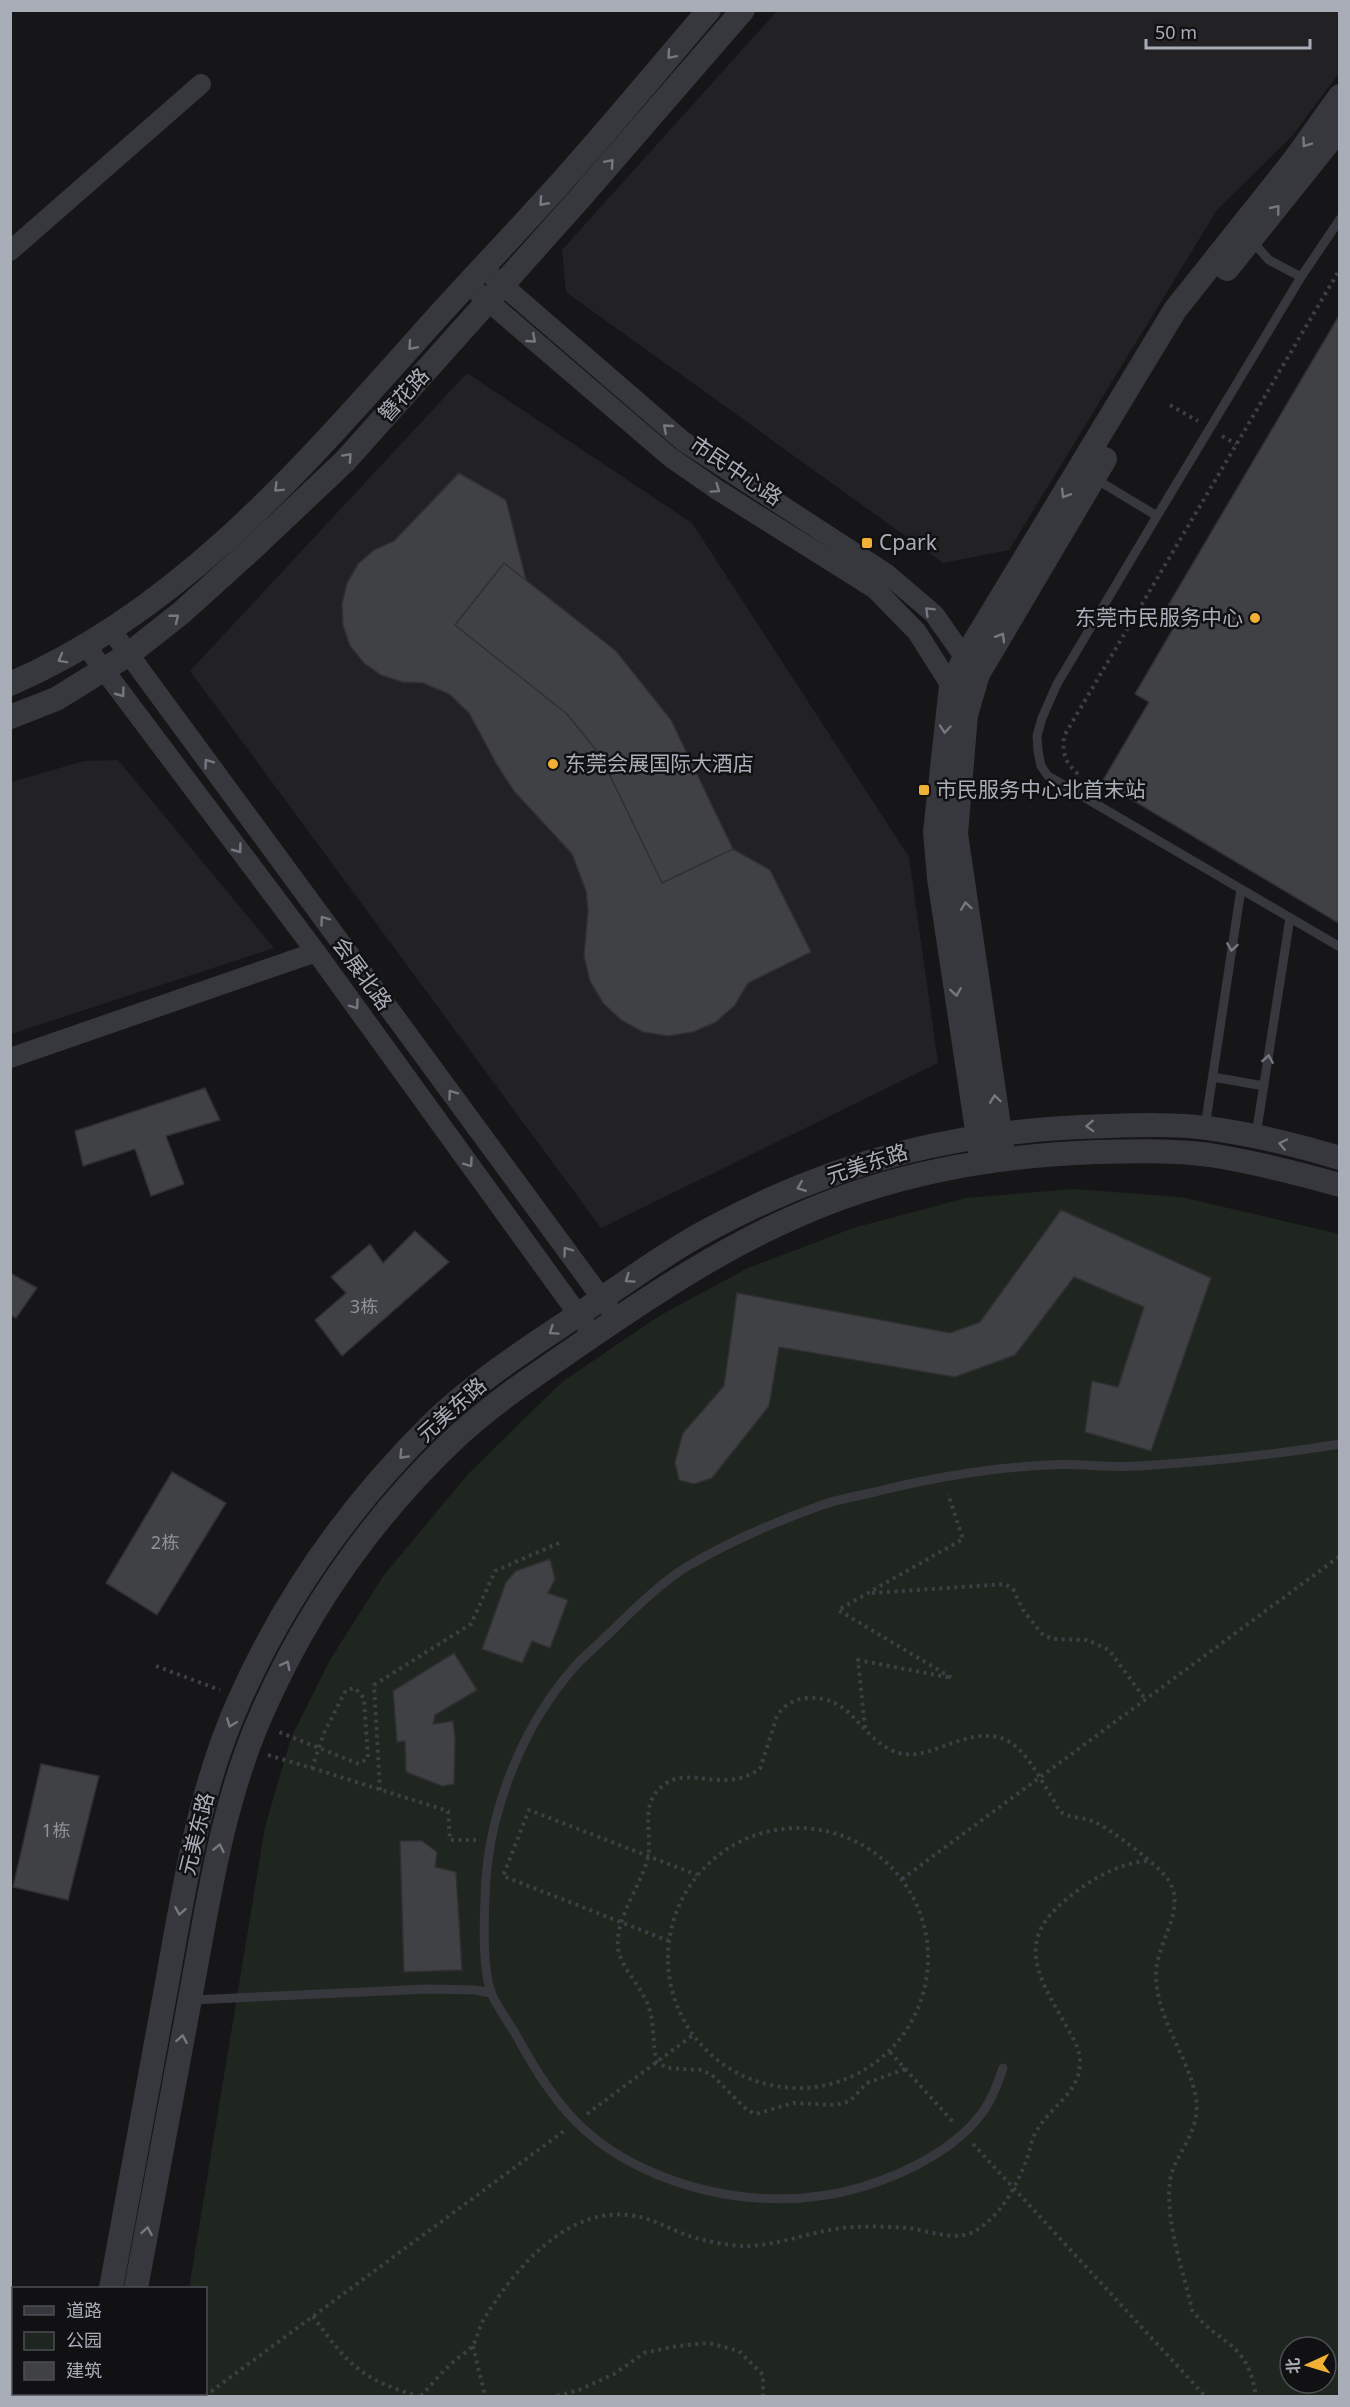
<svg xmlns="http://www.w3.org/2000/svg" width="1350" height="2407" viewBox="0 0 1350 2407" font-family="'Noto Sans','Noto Sans SC',sans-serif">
<rect width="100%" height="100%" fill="#161618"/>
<path fill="#222225" d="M777,11H1339V73L1293,135L1217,210L1009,550L943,563L566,292L562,250Z
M467,373L692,523L909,857L938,1063L601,1228L190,671Z
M118,760L274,948L11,1034V782L84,761Z"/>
<path fill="#1e261f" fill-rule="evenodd" d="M1074,1189L1181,1197L1339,1234V2396H171V2394H206V2288H189L265,1827L291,1738L331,1658L384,1575L468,1474L562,1382L659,1316L746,1269L853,1228L966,1198ZM1290,2347H1326V2383H1290Z"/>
<path fill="#404145" stroke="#303034" stroke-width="1.5" d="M1340,314V924L1102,782L1149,702L1135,694L1177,622L1163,614Z
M459,473L506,500L526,580L616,651L671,720L733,849L770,870L811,952L748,983L735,1005L716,1022L693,1032L668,1036L643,1032L621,1020L603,1003L590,981L584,956L588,911L586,891L572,854L514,791L497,765L469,713L449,694L423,683L402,682L381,675L364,663L350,646L343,625L342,604L347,583L358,564L374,550L394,541Z
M504,563L616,651L671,720L733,849L662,883L600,755L567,714L455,625Z
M205,1088L220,1120L166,1136L184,1184L151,1196L135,1149L83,1166L75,1131Z
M1061,1210L1211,1278L1151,1451L1085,1432L1092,1381L1118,1387L1144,1307L1074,1277L1015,1355L955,1377L779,1347L769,1406L712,1478L694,1484L679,1480L675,1462L683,1433L724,1386L737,1293L950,1333L980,1322Z
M415,1231L449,1262L342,1356L315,1320L346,1293L331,1277L370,1244L383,1263Z
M10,1273L37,1288L16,1318L10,1315Z
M172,1472L226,1503L157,1615L106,1583Z
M550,1559L555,1579L548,1593L568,1600L550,1648L532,1641L522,1663L482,1649L506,1582L516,1571Z
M454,1653L477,1690L435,1715L433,1724L453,1721L455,1738L454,1784L442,1786L406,1772L405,1741L397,1742L393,1691Z
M41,1764L99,1776L68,1900L13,1887Z
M400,1841H422L437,1852L435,1867L456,1872L462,1970L404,1972Z"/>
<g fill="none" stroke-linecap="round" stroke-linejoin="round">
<path stroke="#3d3f44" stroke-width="4" stroke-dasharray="3 4.5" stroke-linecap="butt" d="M1170,405L1198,421
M1222,436L1236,444
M1078,774C1065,762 1062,754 1064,736L1340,269
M872,1593L1005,1584L1013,1589L1023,1610L1043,1635L1053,1639L1087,1640L1109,1650L1145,1699
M156,1666L220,1690
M865,1728L858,1660L952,1678L838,1610L963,1539L948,1494
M268,1755L312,1768L324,1733L346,1690L355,1688L364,1698L368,1758L359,1764L279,1732
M312,1768L448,1811L450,1840H476
M380,1790L374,1685L471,1624L495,1571L559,1543
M668 1958a130 130 0 1 1 260 0a130 130 0 1 1-260 0Z
M902,1879L1340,1556
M669,1941L503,1876L529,1810L697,1875
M890,2052L954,2123
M905,2069L867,2083L850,2101L836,2105L793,2103L756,2114L747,2110L712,2075L701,2070L667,2068L657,2062C652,2044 655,2026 649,2008C643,1988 620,1967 618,1948C615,1917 641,1887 648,1857C653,1831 637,1801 668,1782C691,1768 725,1793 760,1769L777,1716C784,1705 794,1699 807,1698C851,1695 858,1734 891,1750C926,1768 963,1724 1004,1739C1024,1747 1040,1778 1051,1796C1054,1800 1057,1808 1061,1812C1070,1819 1087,1817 1097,1823C1114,1832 1159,1865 1169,1881C1187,1910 1156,1943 1156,1974C1156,2017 1186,2053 1195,2093C1204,2132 1174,2152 1170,2181C1165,2223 1183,2269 1192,2310C1220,2347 1247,2339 1256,2396
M587,2114L693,2035
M973,2144L1205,2396
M313,2316C347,2364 362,2380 418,2396
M473,2346L485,2396
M205,2396L564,2131
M421,2396C431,2385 441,2373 452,2363C458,2357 468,2352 473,2345C478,2337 479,2327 484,2319C513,2271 565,2208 628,2215C648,2217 662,2225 681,2233C699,2240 727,2246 747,2246C785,2245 820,2227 858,2227C875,2226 893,2227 909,2228C930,2231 956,2242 975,2231C1001,2216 1017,2185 1027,2159C1030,2150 1031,2140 1036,2132C1049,2107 1080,2094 1080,2062C1080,2047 1070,2033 1063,2020C1035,1972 1017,1938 1068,1898C1091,1879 1119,1863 1148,1861
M557,2396L579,2390L614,2374L644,2353L677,2346L709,2343L739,2351L763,2375V2396"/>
<path stroke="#37383d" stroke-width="9" d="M1251,240L1269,260L1301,277
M1094,478L1157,516L1057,684L1042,718L1037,736L1038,751L1041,766L1048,776L1340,947
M1157,516L1301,277L1340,219
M1213,1077L1264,1086
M1205,1127L1241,889
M1256,1135L1290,918
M192,2000L428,1989L475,1990L491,1993
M1003,2068C999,2079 995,2091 989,2102C965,2145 908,2173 862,2187C795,2207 721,2201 656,2174C589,2146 556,2107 521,2044C513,2028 501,2013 493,1997C482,1974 484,1923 485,1897C487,1814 522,1724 578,1663C591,1650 605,1638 618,1625C639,1604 663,1581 688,1566C729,1542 777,1521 822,1505C839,1499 857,1496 875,1492C931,1478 989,1468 1047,1465C1078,1463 1108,1468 1139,1466C1206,1462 1273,1455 1340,1444"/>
<path stroke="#37383d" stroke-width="20" d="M10,251L201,84
M491,275L683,441L887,574L934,614L972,668
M468,284L670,457L716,489L875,589L917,632L951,686L959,694
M111,630L617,1319
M86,646L316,952L593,1335
M10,1058L316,952"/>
<path stroke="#37383d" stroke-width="24" d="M1227,269L1340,128
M10,684C179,612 303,467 422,334C469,281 518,231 565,178C614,123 661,66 709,10
M10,717L56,699L129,654L181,613L253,548L345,461L581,197L743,10
M1002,1146L956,834L966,715L978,674L1105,459
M980,1150L939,878L935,832L951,686L964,659L1175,310L1295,159L1340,96
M111,2288C130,2187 148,2085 167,1983C184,1888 199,1790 239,1701C285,1597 351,1504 432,1424C478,1379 535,1344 588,1308C628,1281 667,1252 710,1229C840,1159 963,1129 1110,1126C1142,1125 1175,1124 1207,1128C1251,1134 1297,1145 1340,1158
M136,2288C154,2192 172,2095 190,1999C208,1903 222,1803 262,1713C306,1612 371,1519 451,1442C494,1401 546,1368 595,1334C658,1291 722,1249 792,1218C889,1174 990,1156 1096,1152C1134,1151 1172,1150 1210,1155C1254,1162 1297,1173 1340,1185
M91,2396L92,2394
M116,2396L117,2394"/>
</g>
<defs><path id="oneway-chevron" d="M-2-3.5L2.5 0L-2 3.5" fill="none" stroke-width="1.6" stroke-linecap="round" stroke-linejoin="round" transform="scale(1.5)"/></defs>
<g stroke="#757881">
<use href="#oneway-chevron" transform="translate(671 55) rotate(131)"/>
<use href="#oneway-chevron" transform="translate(1306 143) rotate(125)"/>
<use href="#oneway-chevron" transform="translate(610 163) rotate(-49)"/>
<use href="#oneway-chevron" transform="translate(543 202) rotate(132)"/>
<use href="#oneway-chevron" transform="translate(1276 209) rotate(-51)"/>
<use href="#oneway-chevron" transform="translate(532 339) rotate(41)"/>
<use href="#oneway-chevron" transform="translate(412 346) rotate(131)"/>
<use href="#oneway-chevron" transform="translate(667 428) rotate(-139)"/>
<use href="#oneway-chevron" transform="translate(348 457) rotate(-47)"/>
<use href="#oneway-chevron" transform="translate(278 488) rotate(136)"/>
<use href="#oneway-chevron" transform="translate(716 489) rotate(34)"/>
<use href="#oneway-chevron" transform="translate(1065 494) rotate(121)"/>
<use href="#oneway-chevron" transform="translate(929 611) rotate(-135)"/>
<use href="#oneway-chevron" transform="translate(175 618) rotate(-39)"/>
<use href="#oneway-chevron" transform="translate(1001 637) rotate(-59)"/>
<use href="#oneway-chevron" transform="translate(62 659) rotate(151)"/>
<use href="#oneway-chevron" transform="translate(121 693) rotate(53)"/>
<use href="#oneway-chevron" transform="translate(945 729) rotate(95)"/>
<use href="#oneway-chevron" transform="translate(208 763) rotate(-126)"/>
<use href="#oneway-chevron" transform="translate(238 849) rotate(53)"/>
<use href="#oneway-chevron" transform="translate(966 906) rotate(-98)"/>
<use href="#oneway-chevron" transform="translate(324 920) rotate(-126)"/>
<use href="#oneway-chevron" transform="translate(1232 947) rotate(99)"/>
<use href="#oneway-chevron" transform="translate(956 992) rotate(81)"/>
<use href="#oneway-chevron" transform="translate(355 1005) rotate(54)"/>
<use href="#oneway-chevron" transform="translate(1268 1059) rotate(-81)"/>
<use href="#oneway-chevron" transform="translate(452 1094) rotate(-126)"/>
<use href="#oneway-chevron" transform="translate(995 1099) rotate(-98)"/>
<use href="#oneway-chevron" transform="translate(1090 1126) rotate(178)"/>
<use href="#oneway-chevron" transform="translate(1283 1144) rotate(-168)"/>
<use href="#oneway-chevron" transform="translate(469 1163) rotate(54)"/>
<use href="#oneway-chevron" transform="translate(801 1187) rotate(158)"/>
<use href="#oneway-chevron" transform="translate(567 1251) rotate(-126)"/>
<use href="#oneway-chevron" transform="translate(629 1279) rotate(145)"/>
<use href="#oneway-chevron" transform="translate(553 1331) rotate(145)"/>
<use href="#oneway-chevron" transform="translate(403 1455) rotate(133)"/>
<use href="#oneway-chevron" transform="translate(286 1665) rotate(-63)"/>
<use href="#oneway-chevron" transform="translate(231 1723) rotate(110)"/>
<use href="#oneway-chevron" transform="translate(219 1848) rotate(-78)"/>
<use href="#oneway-chevron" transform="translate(180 1911) rotate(100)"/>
<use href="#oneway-chevron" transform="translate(182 2039) rotate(-80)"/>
<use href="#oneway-chevron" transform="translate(147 2231) rotate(-80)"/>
</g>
<g fill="#f2b134" stroke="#111113" stroke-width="2">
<rect x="861" y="537" width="12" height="12" rx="3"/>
<circle cx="1255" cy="618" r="6"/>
<circle cx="553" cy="764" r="6"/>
<rect x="918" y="784" width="12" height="12" rx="3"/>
</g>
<g text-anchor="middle" stroke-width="5" stroke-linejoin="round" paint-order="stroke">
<g font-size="18" fill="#8e929b">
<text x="364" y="1313">3栋</text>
<text x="165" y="1549">2栋</text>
<text x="56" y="1837">1栋</text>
</g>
<g font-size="21" fill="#a8adb8" stroke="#111113">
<text transform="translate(404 395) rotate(-48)" y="7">簪花路</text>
<text transform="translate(736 471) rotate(34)" y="7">市民中心路</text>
<text transform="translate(362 974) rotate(54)" y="7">会展北路</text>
<text transform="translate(867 1164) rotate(-18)" y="7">元美东路</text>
<text transform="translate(452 1410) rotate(-42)" y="7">元美东路</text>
<text transform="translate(197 1834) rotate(-76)" y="7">元美东路</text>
</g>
<g font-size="21" fill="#a8adb8" stroke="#111113" text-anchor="start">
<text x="879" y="550">Cpark</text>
<text x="1243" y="625" text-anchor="end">东莞市民服务中心</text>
<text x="565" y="771">东莞会展国际大酒店</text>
<text x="936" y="797">市民服务中心北首末站</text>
</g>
</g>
<rect width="1350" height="2407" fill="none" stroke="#a8adb8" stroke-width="24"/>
<rect x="12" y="2287" width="195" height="108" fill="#111113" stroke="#4d4f55" stroke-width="1.5"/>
<rect x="24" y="2306" width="30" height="9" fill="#37383d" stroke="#4d4f55" stroke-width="1.5"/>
<text x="66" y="2317" font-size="18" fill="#a8adb8">道路</text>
<rect x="24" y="2332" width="30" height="18" fill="#1e261f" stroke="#4d4f55" stroke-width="1.5"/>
<text x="66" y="2347" font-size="18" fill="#a8adb8">公园</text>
<rect x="24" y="2362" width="30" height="18" fill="#404145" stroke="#4d4f55" stroke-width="1.5"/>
<text x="66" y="2377" font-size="18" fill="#a8adb8">建筑</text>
<g transform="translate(1308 2365) rotate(266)"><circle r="28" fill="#111113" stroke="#4d4f55" stroke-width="1.5"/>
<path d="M0-4.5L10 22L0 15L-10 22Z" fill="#f2b134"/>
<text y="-9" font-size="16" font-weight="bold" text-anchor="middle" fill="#a8adb8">北</text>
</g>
<path d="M1146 39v9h164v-9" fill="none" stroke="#a8adb8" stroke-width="3"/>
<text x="1155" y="39" font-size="18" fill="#a8adb8" stroke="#111113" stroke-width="4.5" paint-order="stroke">50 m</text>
</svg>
